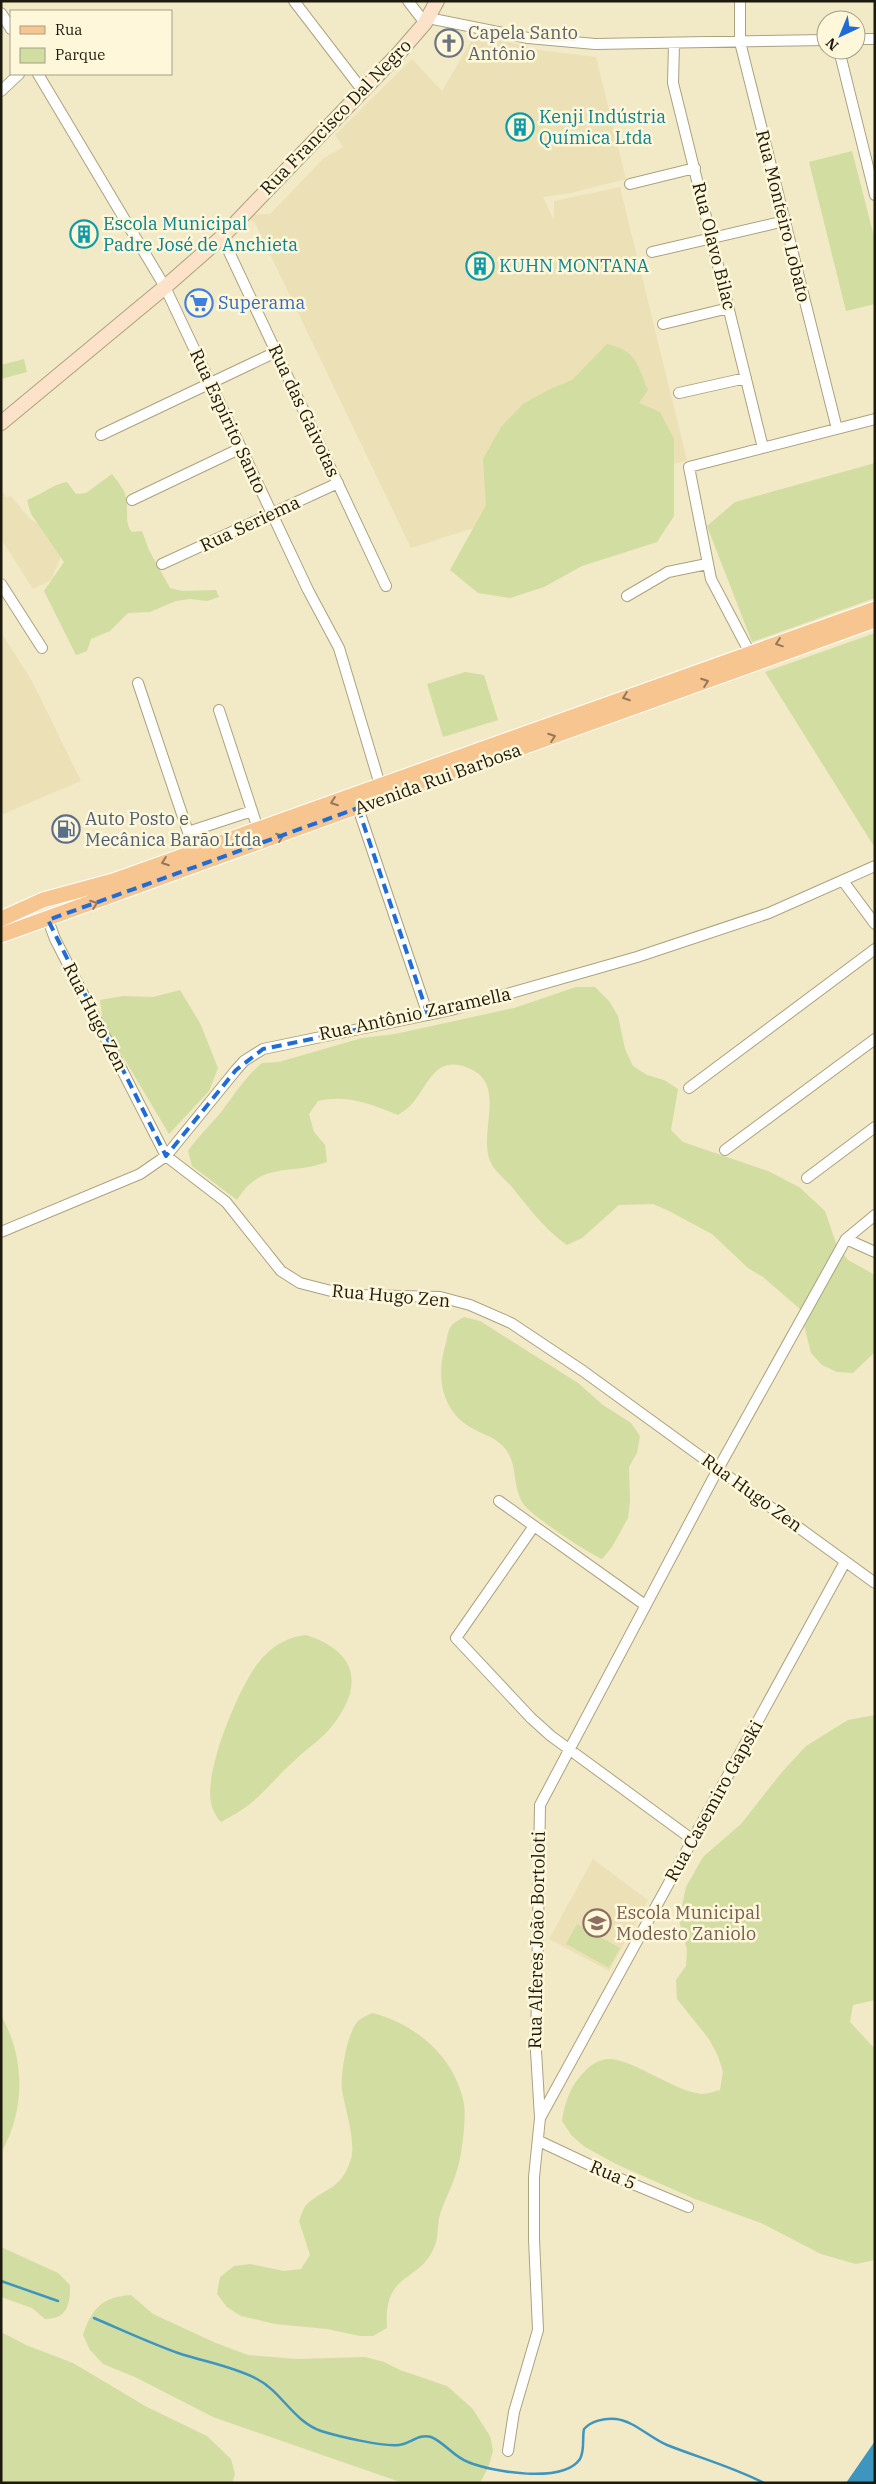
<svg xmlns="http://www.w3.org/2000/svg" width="876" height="2484" viewBox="0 0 876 2484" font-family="'IBM Plex Serif',serif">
<rect width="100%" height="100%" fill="#f2e9c6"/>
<path fill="#ece1b6" d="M476,33L539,50L596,57L626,179L567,194L543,197L554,220V201L620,187L687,460L411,548L255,223L242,215L270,214L324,158L343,147L335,135L412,59L442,91Z
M1,489L6,497L11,496L29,518L47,530L62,554L51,580L33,589L1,539Z
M1,632L32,681L81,781L1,815Z
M593,1859L648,1900L609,1971L549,1939Z"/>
<path fill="#d2dda1" d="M852,151L875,240V304L846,311L809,162Z
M607,344C637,351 637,364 648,390L639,403L660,412L674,439V516L657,542L582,566L544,587L510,598L478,593L450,570L486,505L483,459L501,427L523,404L548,390L572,380Z
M24,359L27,372L1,379V365Z
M875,463V598L752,642L707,526L735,502Z
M112,474C116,480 123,487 125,494C130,507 123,522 132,532L142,531L149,550L170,588L182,591L216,590L219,597L207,601L190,599L176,601L150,612L128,613L110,631L91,639L87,651L76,655L44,591L64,562L31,514L27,500C41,495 53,484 67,482L76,494L86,493Z
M875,633V848L765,672Z
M465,672L484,675L498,720L443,737L427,684Z
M576,987H595L609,1001L618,1016L625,1049L633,1066L647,1075L664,1080L678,1089L671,1130L683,1142L768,1171L799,1187L825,1211L837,1246L848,1260L875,1275V1352L853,1373L837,1372L822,1365L811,1353L800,1309L763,1277L748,1268L712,1234L669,1211L653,1204L619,1205L582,1238L567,1245C545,1230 529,1208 512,1187C505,1179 495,1172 490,1161C478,1131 508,1083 468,1068C460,1064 450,1063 442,1067C428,1075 421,1095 410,1106C407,1109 402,1112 398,1115C372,1104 346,1094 318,1101L309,1114L314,1132L325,1145L327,1162C289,1176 262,1160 237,1200L192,1166L188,1151C198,1136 211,1125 222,1111C235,1094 245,1077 262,1063L279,1062L362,1038L395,1034L514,1008Z
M180,990L200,1023L218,1068L209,1091L169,1134L103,1023L100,1000L123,996L153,997Z
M464,1317L480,1321L578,1383L603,1405L631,1423L640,1436L637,1453L629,1467L630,1501L628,1518L612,1547L602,1559C588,1553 528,1514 522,1502C513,1487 517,1466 507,1451C495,1434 479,1435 464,1423C439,1403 437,1371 446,1343C447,1338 448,1329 452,1325C455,1322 460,1319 464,1317Z
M306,1635C363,1653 363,1692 326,1733C316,1743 304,1751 294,1761C279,1774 266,1791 250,1804C241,1811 231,1816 221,1822C216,1817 212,1809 211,1802C204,1770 241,1680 263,1657C276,1644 288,1637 306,1635Z
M875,1715V2000L853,2005L850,2022L875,2049V2260L856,2264L821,2254L761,2223L695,2199L616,2164L585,2147L572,2136L562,2121C565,2101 571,2084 586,2070C592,2064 600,2059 609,2059C633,2059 673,2091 702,2094C708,2094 715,2091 720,2090L723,2072L718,2056L709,2039L677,1999L676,1980L686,1966L687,1950L679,1920L686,1887L703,1857L741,1824L782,1772L806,1746L848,1720Z
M577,1924L620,1948L609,1968L566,1944Z
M372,2013C415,2023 456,2058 464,2104C466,2119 463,2139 461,2153C458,2175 447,2194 440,2214C437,2225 439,2237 434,2248C418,2284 383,2271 387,2328L373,2336H360L327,2329L275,2324L241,2316L227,2307L217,2294L220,2277L234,2266L250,2264L284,2271L301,2269L310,2255L299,2221C301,2216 303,2208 307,2204C328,2186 341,2190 351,2159C356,2141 345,2109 342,2090C340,2075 347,2031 359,2020C363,2017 368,2015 372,2013Z
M1,2015C25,2058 26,2109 1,2153Z
M1,2247L58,2273L70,2285C70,2304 68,2319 45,2319L32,2308L1,2297Z
M131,2295L153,2314L216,2343L248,2355L297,2359L365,2357L384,2362L400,2370L447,2386L472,2408L490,2436L493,2451L488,2468L480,2483H403L213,2417L135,2377L103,2364L90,2350L83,2335C92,2308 102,2297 131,2295Z
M1,2332L26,2345L73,2363L147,2407L207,2436L231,2459L235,2474L232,2483H1Z"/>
<path fill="#3e95be" d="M875,2441V2483H846Z"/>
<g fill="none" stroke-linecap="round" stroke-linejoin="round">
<path stroke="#3e95be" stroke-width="2.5" d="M1,2281L58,2301
M94,2318C122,2330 150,2343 178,2353C205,2362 232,2366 257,2379C281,2391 294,2422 321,2431C337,2436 383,2447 399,2445C410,2444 419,2433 431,2437C444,2442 454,2457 468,2462C492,2472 563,2484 580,2459C585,2450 582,2439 584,2429C591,2421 604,2418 616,2419C634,2421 650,2438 667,2445C700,2458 733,2467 764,2483"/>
<g stroke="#aba280" stroke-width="12">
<path id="street" d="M294,1L363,91
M408,1L425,23
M740,1V42L837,429
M1,13L11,29
M428,18L528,38L595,44L826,40
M856,39H875
M674,44L673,83L763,448
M839,50L875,195
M38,74L165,287L308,590L339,648L380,785
M1,91L19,74
M630,184L695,168
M222,237L386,586
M652,252L785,221
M663,324L729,308
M679,393L746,378
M101,435L276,352
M132,500L241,448
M162,564L338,483
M1,584L42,648
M627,596L668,572L707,564
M750,653L711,579L689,467L875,419
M138,683L188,832L252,811
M219,710L258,829
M358,808L428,1015
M843,881L875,924
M48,920L55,939L166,1156L226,1202L281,1271L300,1283L335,1292L362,1295L440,1297L470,1305L511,1323L583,1371L875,1583
M689,1088L875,949
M725,1150L875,1039
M807,1178L875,1127
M1,1232L140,1174L166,1156L236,1070L244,1061L263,1049L451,1010L637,957L769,913L875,866
M846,1239L875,1252
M499,1501L645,1605
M534,1526L456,1638L531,1718L551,1736L693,1840
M540,2118L845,1562
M539,2141L609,2174L688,2207
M508,2451L514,2412L538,2330L534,2239V2177L540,2118L536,2051L540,1805L718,1469L846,1239L875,1215"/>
</g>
<g stroke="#aba280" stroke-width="16">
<path id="secondary" d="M1,423L165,287L222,237L399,53L425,23L437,1"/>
</g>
<g stroke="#fff" stroke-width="17">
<path id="primary" d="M1,919L43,900L113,881L875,609
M1,935L875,620"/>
</g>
<use href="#street" stroke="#fff" stroke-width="10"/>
<use href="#secondary" stroke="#fbe2c8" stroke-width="14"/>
<use href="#primary" stroke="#f7c590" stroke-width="15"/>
</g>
<defs><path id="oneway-chevron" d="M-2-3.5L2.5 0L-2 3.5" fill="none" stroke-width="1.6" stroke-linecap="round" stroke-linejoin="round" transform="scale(1.25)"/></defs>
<g stroke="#957855">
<use href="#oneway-chevron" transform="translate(779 643) rotate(161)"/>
<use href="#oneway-chevron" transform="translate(705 682) rotate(-20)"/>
<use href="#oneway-chevron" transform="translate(626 697) rotate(160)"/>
<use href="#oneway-chevron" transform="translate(552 737) rotate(-20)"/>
<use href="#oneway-chevron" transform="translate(334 802) rotate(160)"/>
<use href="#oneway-chevron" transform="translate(280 837) rotate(-20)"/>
<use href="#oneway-chevron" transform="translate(165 862) rotate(160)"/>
<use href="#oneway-chevron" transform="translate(94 904) rotate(-20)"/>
</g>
<path fill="none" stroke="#1f6cd7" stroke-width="4" stroke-dasharray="10 6" stroke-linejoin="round" d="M358,808L428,1015L263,1049L236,1070L166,1156L48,920Z"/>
<defs>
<g id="church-ring" transform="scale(1.4375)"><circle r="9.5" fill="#fef7da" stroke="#6b7280" stroke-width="1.5"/><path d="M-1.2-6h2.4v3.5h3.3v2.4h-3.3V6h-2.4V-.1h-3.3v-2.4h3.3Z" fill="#6b7280"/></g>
<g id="building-ring" transform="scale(1.4375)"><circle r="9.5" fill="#fef7da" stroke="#0f9aa8" stroke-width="1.5"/><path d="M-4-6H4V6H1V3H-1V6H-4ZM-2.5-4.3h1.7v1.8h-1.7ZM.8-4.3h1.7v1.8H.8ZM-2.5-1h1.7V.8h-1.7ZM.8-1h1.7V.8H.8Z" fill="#0f9aa8"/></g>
<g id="supermarket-ring" transform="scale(1.4375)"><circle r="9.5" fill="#fef7da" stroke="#3f7fe0" stroke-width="1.5"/><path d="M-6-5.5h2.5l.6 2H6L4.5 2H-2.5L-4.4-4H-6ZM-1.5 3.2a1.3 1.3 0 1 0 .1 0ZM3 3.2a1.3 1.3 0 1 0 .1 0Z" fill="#3f7fe0"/></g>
<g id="fuel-ring" transform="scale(1.4375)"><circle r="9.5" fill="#fef7da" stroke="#5c6f8a" stroke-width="1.5"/><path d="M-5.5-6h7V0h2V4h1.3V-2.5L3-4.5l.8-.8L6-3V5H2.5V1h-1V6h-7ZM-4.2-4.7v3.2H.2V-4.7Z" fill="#5c6f8a"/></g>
<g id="school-ring" transform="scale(1.4375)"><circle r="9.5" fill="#fef7da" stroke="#8d6e63" stroke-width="1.5"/><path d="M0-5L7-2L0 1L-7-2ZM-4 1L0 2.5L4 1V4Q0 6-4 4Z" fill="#8d6e63"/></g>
</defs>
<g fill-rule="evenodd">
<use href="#church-ring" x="449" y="43"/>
<use href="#building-ring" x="520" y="127"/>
<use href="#building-ring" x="84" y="234"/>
<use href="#building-ring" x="480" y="266"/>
<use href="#supermarket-ring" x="199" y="303"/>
<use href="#fuel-ring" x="66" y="829"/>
<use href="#school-ring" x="597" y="1923"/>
</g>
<g text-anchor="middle" stroke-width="5" stroke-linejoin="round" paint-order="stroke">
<g font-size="18" fill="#5b616d" stroke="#fef7da" text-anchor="start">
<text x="468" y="39">Capela Santo<tspan x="468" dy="21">Antônio</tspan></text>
</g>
<g font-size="18" fill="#1d1a0d" stroke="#fef7da">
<text transform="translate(336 117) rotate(-46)" y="6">Rua Francisco Dal Negro</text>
<text transform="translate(783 216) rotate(76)" y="6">Rua Monteiro Lobato</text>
<text transform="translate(714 246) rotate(76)" y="6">Rua Olavo Bilac</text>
<text transform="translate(304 411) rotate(65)" y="6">Rua das Gaivotas</text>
<text transform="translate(228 421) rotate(65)" y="6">Rua Espírito Santo</text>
<text transform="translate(250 524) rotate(-25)" y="6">Rua Seriema</text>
<text transform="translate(438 779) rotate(-20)" y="6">Avenida Rui Barbosa</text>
<text transform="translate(415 1014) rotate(-12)" y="6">Rua Antônio Zaramella</text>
<text transform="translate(95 1017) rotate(63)" y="6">Rua Hugo Zen</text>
<text transform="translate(391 1296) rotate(5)" y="6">Rua Hugo Zen</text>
<text transform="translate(752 1493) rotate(36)" y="6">Rua Hugo Zen</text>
<text transform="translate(714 1801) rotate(-61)" y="6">Rua Casemiro Gapski</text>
<text transform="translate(537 1940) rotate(-89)" y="6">Rua Alferes João Bortoloti</text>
<text transform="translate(613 2175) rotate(23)" y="6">Rua 5</text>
</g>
<g font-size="18" fill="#0d838f" stroke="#fef7da" text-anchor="start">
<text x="539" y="123">Kenji Indústria<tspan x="539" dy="21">Química Ltda</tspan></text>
<text x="103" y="230">Escola Municipal<tspan x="103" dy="21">Padre José de Anchieta</tspan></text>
<text x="499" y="272">KUHN MONTANA</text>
</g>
<g font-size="18" fill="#366cbe" stroke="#fef7da" text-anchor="start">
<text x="218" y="309">Superama</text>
</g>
<g font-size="18" fill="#4e5e75" stroke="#fef7da" text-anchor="start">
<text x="85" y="825">Auto Posto e<tspan x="85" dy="21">Mecânica Barão Ltda</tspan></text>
</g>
<g font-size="18" fill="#785e54" stroke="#fef7da" text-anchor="start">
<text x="616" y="1919">Escola Municipal<tspan x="616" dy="21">Modesto Zaniolo</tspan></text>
</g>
</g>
<rect width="876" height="2484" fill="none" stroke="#1d1a0d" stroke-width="5"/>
<rect x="10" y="10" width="162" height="65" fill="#fef7da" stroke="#a49f88"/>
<rect x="20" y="26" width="25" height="8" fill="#f7c590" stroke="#a49f88"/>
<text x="55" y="35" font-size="15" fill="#1d1a0d">Rua</text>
<rect x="20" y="48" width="25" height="15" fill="#d2dda1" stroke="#a49f88"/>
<text x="55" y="60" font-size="15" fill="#1d1a0d">Parque</text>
<g transform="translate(841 35) rotate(224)"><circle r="24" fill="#fef7da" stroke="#a49f88"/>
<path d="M0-4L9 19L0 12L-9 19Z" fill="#1f6cd7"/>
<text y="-8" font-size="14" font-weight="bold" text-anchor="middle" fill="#1d1a0d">N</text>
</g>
</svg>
